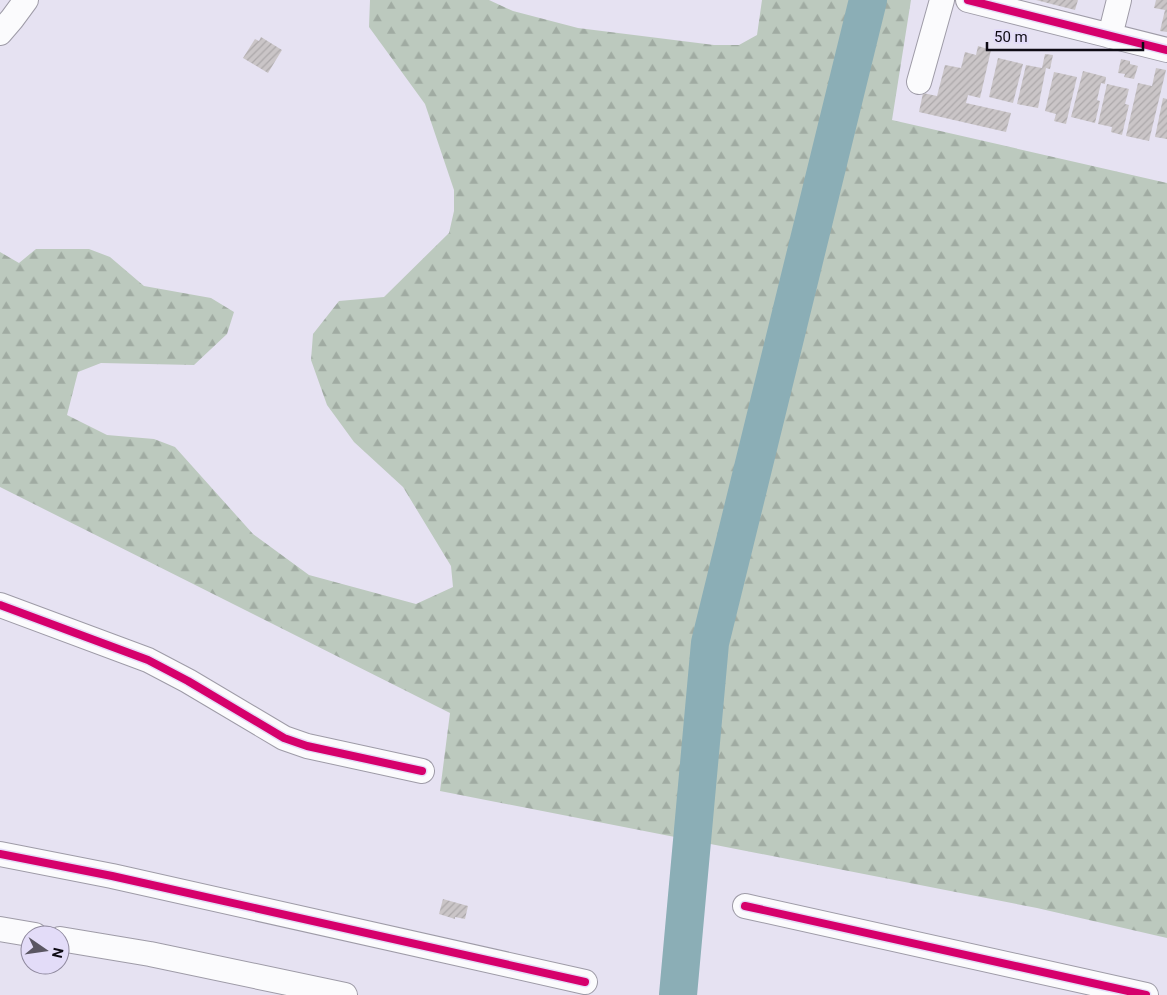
<svg xmlns="http://www.w3.org/2000/svg" width="1167" height="995" viewBox="0 0 1167 995" font-family="Roboto,sans-serif">
<defs>
<pattern id="forest-firs" width="22" height="20" patternUnits="userSpaceOnUse" patternTransform="scale(1.25)"><rect width="22" height="20" fill="#bcc9be"/><path d="M5 1l3.5 6h-7zM16 11l3.5 6h-7z" fill="#a0aba2"/></pattern>
<pattern id="building-hatch" width="6" height="6" patternUnits="userSpaceOnUse" patternTransform="scale(1.25)"><rect width="6" height="6" fill="#cac5c7"/><path d="M-1 1l2-2M0 6l6-6M5 7l2-2" fill="none" stroke="#aca8aa"/></pattern>
</defs>
<rect width="100%" height="100%" fill="#e6e2f2"/>
<path fill="url(#forest-firs)" d="M370,0H489L513,11L578,28L714,45H739L757,35L762,0H911L892,120L1167,183V938L1037,908L440,791L450,713L0,487V252L19,263L36,249H89L110,257L144,286L211,298L234,312L227,334L194,365L101,363L78,372L67,415L107,435L154,439L175,447L253,534L309,575L416,604L453,587L451,566L403,487L354,442L327,405L311,360L313,334L339,301L384,297L449,233L454,211V190L425,104L369,27Z"/>
<g fill="none" stroke-linecap="round" stroke-linejoin="round">
<path stroke="#8baeb6" stroke-width="38" d="M678,995L710,643L868,0"/>
</g>
<path fill="url(#building-hatch)" d="M1036,0H1078L1075,10Z
M1156,0H1167V32L1160,31L1165,10L1154,8Z
M261,37L282,50L268,73L243,58L255,39L259,41Z
M978,46L991,50L980,98L968,95L966,103L1011,113L1006,132L919,112L923,93L937,96L945,65L961,68L965,52L976,55Z
M1045,54L1053,55L1050,69L1046,68L1038,108L1017,104L1026,65L1042,68Z
M998,58L1023,64L1013,103L989,97Z
M1121,59L1130,61V64L1138,66L1134,79L1124,77L1125,74L1118,73Z
M1156,68L1166,70L1149,141L1126,136L1138,83L1152,86Z
M1083,71L1106,77L1105,84L1101,83L1097,100L1100,101L1095,123L1071,117Z
M1054,72L1077,77L1066,124L1054,121L1056,114L1045,111Z
M1107,84L1129,89L1125,104L1129,105L1122,135L1111,132L1112,127L1098,124Z
M1163,98L1167,99V139L1155,137Z
M443,899L468,906L465,919L455,917V919L439,914Z"/>
<g fill="none" stroke-linecap="round" stroke-linejoin="round">
<g stroke="#9e9ba7" stroke-width="26">
<path id="minor" d="M968,0L1167,50
M0,33L12,19L26,0
M1110,36L1119,0
M919,82L942,0
M0,605L148,660L188,681L284,738L307,746L422,771
M0,854L112,876L585,982
M745,906L1146,995
M0,929L35,935
M60,939L150,954L345,995"/>
</g>
<use href="#minor" stroke="#fbfbfd" stroke-width="24"/>
<g stroke="#e3dcf8" stroke-width="11">
<path id="cycleway" d="M968,0L1167,50
M0,605L148,660L188,681L284,738L307,746L422,771
M0,854L112,876L585,982
M745,906L1146,995"/>
</g>
<use href="#cycleway" stroke="#d6006c" stroke-width="8"/>
</g>
<g transform="translate(45 950) rotate(103)"><circle r="24" fill="#e3dcf8" stroke="#8e889d"/>
<path d="M0-4L9 19L0 12L-9 19Z" fill="#5a5662"/>
<text y="-8" font-size="14" font-weight="bold" text-anchor="middle" fill="#0e0b14">N</text>
</g>
<path d="M987 42v8h156v-8" fill="none" stroke="#0e0b14" stroke-width="2.5"/>
<text x="994" y="42" font-size="15" fill="#0e0b14" stroke="#e3dcf8" stroke-width="4" paint-order="stroke">50 m</text>
</svg>
